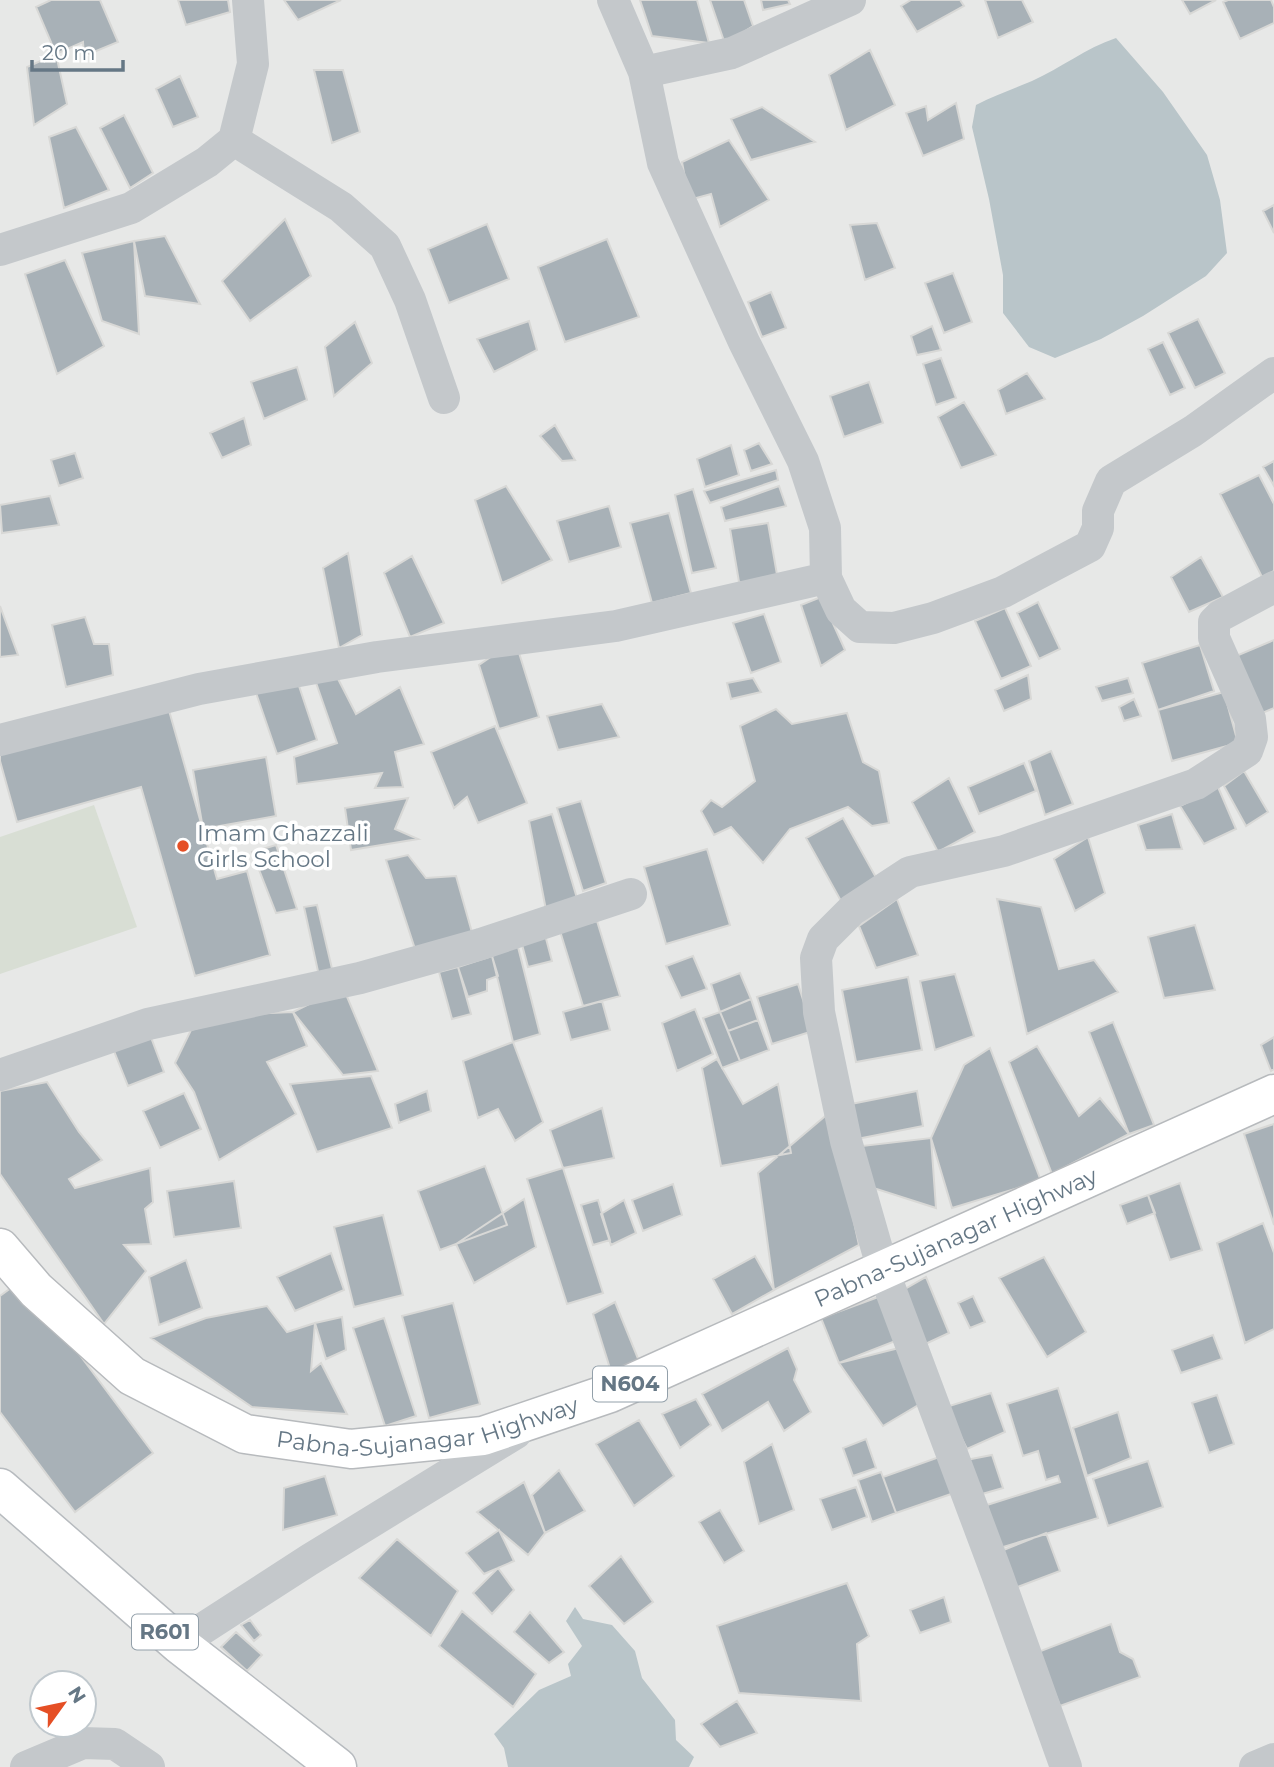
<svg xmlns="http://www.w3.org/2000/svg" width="1274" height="1767" viewBox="0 0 1274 1767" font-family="Montserrat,sans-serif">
<rect width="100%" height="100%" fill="#f7f7f3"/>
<path fill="#e7e8e7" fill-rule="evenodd" d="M0,0H1274V1767H0ZM42,1683H84V1725H42Z"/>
<path fill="#d8ded4" d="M94,805L137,927L0,974V837Z"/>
<path fill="#b9c5c9" d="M1116,38L1163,92L1207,155L1220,200L1227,253L1206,276L1143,316L1101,339L1055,358L1029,347L1003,313V275L989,199L972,127L976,105C995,95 1013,89 1032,81C1061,68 1086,48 1116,38Z
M575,1607L583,1619L612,1625L635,1651L642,1678L675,1720L676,1740L694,1757L689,1767H508L504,1748L494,1734L539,1690L571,1676L568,1664L582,1646L566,1621Z"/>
<path fill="#a8b1b7" stroke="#d8d8d6" stroke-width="2" d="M51,0H100L118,42L84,56L83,42L56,54L36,7Z
M178,0H228L230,12L186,25Z
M284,0H341L298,20Z
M640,0H697L709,43L652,36Z
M710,0H744L753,26L725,44Z
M761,0H788L790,4L763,10Z
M911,0H960L964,6L917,32L901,6Z
M985,0H1022L1033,22L998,38Z
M1182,0H1216L1190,14Z
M1228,0H1271L1274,7V23L1240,39L1223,2Z
M870,50L895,105L846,130L829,75Z
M56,54L67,104L34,125L27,67Z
M314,70H343L360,132L332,143Z
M180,76L198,117L173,127L156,89Z
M956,103L964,139L923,156L906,113L926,106L928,120Z
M762,107L815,142L751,160L731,119Z
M124,115L153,173L130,188L100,128Z
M76,127L109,190L64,208L49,137Z
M729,140L769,200L720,227L711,194L689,200L682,162Z
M1274,205V233L1263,211Z
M285,219L311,276L250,321L222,281Z
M877,223L895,268L865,280L850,225Z
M487,224L509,279L449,303L428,249Z
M165,236L200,304L145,296L134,241Z
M607,239L639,317L565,342L538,267Z
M134,241L139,334L102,321L82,253Z
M65,260L104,346L57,374L25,274Z
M953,273L972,322L944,333L925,283Z
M771,292L786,328L762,337L748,302Z
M1198,319L1225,373L1195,388L1168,333Z
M529,321L537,350L494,372L477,339Z
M355,322L372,363L334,396L325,347Z
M932,326L941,350L917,355L911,336Z
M1163,342L1185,388L1170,395L1148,349Z
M941,358L956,398L936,405L923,364Z
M297,367L307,400L264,419L251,382Z
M1027,373L1045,399L1006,414L998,390Z
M869,382L883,423L844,437L830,396Z
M964,402L996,455L961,468L938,417Z
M244,418L251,445L222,458L210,433Z
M555,425L575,460L562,461L540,436Z
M759,443L772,464L751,471L744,450Z
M731,445L739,475L705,487L697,459Z
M75,453L83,478L59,486L51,460Z
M1274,461V486L1263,467Z
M776,470L778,480L710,503L704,491Z
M1259,475L1274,504V571L1262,577L1220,494Z
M506,486L552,560L502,583L475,500Z
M779,486L786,506L725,521L721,507Z
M693,489L716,568L692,573L675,495Z
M50,496L59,525L2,533L0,505Z
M609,506L621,547L569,562L557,521Z
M669,513L691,593L652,603L630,523Z
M768,523L779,586L739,582L730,529Z
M348,553L362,635L339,648L323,568Z
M412,556L444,623L410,637L384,573Z
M1201,557L1223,597L1189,612L1171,577Z
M821,597L845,650L821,666L801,605Z
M1038,602L1060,649L1039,659L1017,613Z
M0,606L18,655L0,657Z
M1005,608L1031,666L1001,679L975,621Z
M764,614L781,662L751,673L733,623Z
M85,617L94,644H109L113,675L66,687L52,625Z
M515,640L539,717L499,729L479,665Z
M1274,640V708L1260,714L1236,656Z
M1200,645L1214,691L1158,710L1142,663Z
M334,671L356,714L400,687L424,744L395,752L403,787L375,788L382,773L297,784L294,757L337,743L313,674Z
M295,674L317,740L277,754L254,687Z
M1028,675L1031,699L1004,711L995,690Z
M753,678L761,692L731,699L727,683Z
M1128,678L1133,693L1102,701L1096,687Z
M1224,692L1238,743L1172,761L1158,710Z
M1134,699L1141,716L1124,721L1119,707Z
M602,704L619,737L558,750L547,716Z
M168,707L217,879L247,871L270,955L195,976L141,787L17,822L0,761V754Z
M776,709L792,724L847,713L863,762L879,771L889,823L872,826L848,807L790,829L763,863L731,827L714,835L701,811L711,800L722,807L755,781L740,726Z
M495,726L527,803L478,823L467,797L454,808L431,752Z
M1051,751L1073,804L1045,815L1029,761Z
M266,757L276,816L203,829L193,770Z
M1024,763L1036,791L979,814L968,787Z
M1244,771L1268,812L1246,826L1224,786Z
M949,778L975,832L938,852L912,802Z
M1218,787L1236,829L1204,844L1180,806Z
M408,798L395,829L418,839L351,850L345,808Z
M581,801L606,883L583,891L557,808Z
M552,814L579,905L546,910L529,821Z
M1172,814L1182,849L1146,850L1138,825Z
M843,818L878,881L841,901L806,838Z
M1088,837L1105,893L1075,911L1054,859Z
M276,845L297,909L276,913L252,852Z
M707,849L730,925L666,944L644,867Z
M408,855L426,878L456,876L473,936L415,949L386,860Z
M897,899L918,955L876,968L859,926Z
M997,899L1041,907L1059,969L1094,960L1118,992L1027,1034Z
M317,905L333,973L319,976L304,907Z
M597,921L620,996L583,1006L560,931Z
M1195,925L1215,990L1164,998L1148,937Z
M544,931L552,961L528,967L520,937Z
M517,943L540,1034L513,1042L492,956Z
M492,956L498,976L487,980V991L468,997L458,967Z
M693,956L707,989L681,998L666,966Z
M458,967L471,1014L452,1019L439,972Z
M740,973L751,999L720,1012L711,984Z
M955,974L974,1036L935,1050L920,981Z
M908,977L922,1050L856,1062L842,990Z
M798,984L813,1031L772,1044L757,997Z
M343,987L378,1071L343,1075L293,1012Z
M751,999L758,1020L728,1031L720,1012Z
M602,1001L610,1030L571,1040L563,1012Z
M695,1009L713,1054L677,1071L662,1023Z
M293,1012L307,1046L267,1062L296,1114L219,1160L194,1092L175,1063L191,1030L246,1014Z
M720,1012L740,1061L722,1068L703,1018Z
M758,1020L769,1050L740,1061L728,1031Z
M1113,1022L1154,1125L1129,1134L1089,1032Z
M149,1032L164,1072L128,1086L112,1046Z
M1274,1037V1069L1271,1071L1261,1045Z
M513,1042L543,1122L515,1141L498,1109L478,1118L463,1061Z
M1037,1046L1079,1116L1100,1098L1129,1134L1052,1174L1009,1062Z
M990,1048L1041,1181L952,1208L931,1138L964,1065Z
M717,1059L743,1104L778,1084L791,1153L721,1166L702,1068Z
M371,1076L392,1128L317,1152L290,1084Z
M47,1082L79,1132L102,1160L69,1179L75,1188L150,1168L153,1202L145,1209L151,1244L124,1245L146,1271L104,1324L0,1174V1091Z
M427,1091L431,1111L399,1123L395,1104Z
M917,1091L923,1126L857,1139L851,1104Z
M184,1093L201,1129L160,1148L143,1111Z
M602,1108L614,1158L563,1168L550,1130Z
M830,1112L859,1245L774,1290L758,1173Z
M1274,1124V1225L1244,1134Z
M931,1138L936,1208L864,1185L853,1147Z
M485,1166L507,1225L440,1250L418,1191Z
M563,1168L603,1293L567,1304L527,1179Z
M234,1181L241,1228L174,1237L167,1191Z
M1180,1183L1202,1250L1170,1260L1148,1195Z
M673,1184L682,1215L643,1231L632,1200Z
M1148,1195L1155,1213L1127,1224L1120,1205Z
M524,1199L536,1247L474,1283L456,1244Z
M598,1200L610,1240L593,1245L581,1205Z
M624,1200L636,1233L611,1245L601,1214Z
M383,1215L403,1295L354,1307L334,1227Z
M1263,1223L1274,1253V1329L1245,1343L1217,1243Z
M331,1253L344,1290L295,1311L277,1277Z
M755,1256L774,1290L732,1314L713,1279Z
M1044,1257L1086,1332L1047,1357L999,1278Z
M186,1260L202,1308L159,1325L149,1277Z
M926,1277L949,1333L921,1346L905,1289Z
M23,1279L153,1453L75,1512L0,1412V1296Z
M881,1296L898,1340L839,1363L821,1318Z
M973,1296L985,1322L970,1328L958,1303Z
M615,1302L639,1361L613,1378L593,1314Z
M453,1303L480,1404L429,1418L402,1316Z
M267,1306L287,1332L315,1323L311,1371L321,1363L347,1414L252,1407L151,1338L206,1318Z
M342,1317L346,1350L326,1359L315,1323Z
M384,1318L416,1416L385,1426L353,1328Z
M1213,1335L1222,1359L1181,1373L1172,1350Z
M788,1348L797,1369L794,1380L811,1412L784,1431L768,1402L722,1431L702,1394Z
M899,1348L925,1401L883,1426L839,1363Z
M1058,1388L1098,1518L1000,1548L987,1505L1060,1482L1058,1476L1046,1480L1038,1451L1023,1456L1007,1404Z
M991,1393L1005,1432L967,1449L946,1407Z
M1217,1395L1234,1444L1209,1453L1192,1403Z
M696,1399L711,1425L680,1448L662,1414Z
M1118,1412L1131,1458L1087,1476L1073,1428Z
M639,1420L674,1476L634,1506L596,1444Z
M866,1439L876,1468L853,1476L843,1448Z
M772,1444L794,1510L759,1524L744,1462Z
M992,1455L1003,1488L975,1496L966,1460Z
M942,1456L954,1493L896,1513L883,1477Z
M1148,1461L1163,1507L1108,1526L1093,1479Z
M559,1470L585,1511L545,1533L532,1495Z
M881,1472L896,1513L872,1522L858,1480Z
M325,1476L337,1515L283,1530L284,1488Z
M524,1482L545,1533L528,1555L477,1512Z
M856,1487L867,1517L832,1530L820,1499Z
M720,1510L744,1551L724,1563L699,1522Z
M499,1530L514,1561L484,1574L466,1553Z
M1046,1533L1060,1571L1015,1588L1001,1551Z
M397,1539L458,1591L431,1636L359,1578Z
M621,1556L653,1602L624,1624L589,1586Z
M498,1568L514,1590L492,1614L473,1593Z
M847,1583L869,1636L857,1644L861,1701L739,1693L717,1626Z
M944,1597L951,1622L920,1633L910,1610Z
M462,1611L536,1674L513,1707L439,1646Z
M530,1612L564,1652L549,1663L514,1632Z
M250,1620L261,1635L254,1641L241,1625Z
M1111,1624L1120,1652L1133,1659L1140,1677L1060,1706L1038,1652Z
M236,1632L262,1655L247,1671L221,1647Z
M737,1701L757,1733L720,1747L701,1724Z"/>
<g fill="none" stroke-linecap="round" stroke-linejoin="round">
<g stroke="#b7bbbf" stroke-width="41">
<path id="major" d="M0,1488L179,1644L337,1767"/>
</g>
<g stroke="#b7babd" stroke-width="41">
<g id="highway">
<path id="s1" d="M0,1248L36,1290L132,1376L245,1434L351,1449L483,1436L610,1393L1274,1094"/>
</g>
</g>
<path stroke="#c4c8cb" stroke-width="32" d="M613,0L644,72L663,163L744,342L803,461L825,528L826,578L841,610L860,627L894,628L933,618L1003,592L1090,546L1098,528V511L1111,481L1193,431L1274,373
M644,72L732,53L850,0
M234,140L341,207L385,246L410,300L444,398
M0,250L131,208L207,162L234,140L253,64L248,0
M0,740L199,689L377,657L616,626L826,578
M0,1075L148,1024L360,978L481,944L631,894
M179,1644L309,1560L516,1433
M26,1767L83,1743L115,1744L149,1767
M1066,1767L997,1574L883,1270L846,1141L819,1012L816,958L823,939L852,910L910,872L1004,851L1196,784L1247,751L1252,737L1250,719L1214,638V622L1220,616L1274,587
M1255,1767L1274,1759"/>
<use href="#major" stroke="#fff" stroke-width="38"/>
<use href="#highway" stroke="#fff" stroke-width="38"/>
</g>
<circle fill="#e54f25" stroke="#fff" stroke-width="2.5" cx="183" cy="846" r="7"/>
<g text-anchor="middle" stroke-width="7" stroke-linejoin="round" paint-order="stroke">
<g fill="#fff" stroke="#93a0aa" stroke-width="2">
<rect x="593" y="1366.5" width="74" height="35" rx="5"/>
<rect x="132" y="1614.5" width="66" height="35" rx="5"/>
</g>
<g font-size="21" font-weight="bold" fill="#657785">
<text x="630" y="1391">N604</text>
<text x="165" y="1639">R601</text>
</g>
<g font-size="23" fill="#657785" stroke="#fff" text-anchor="start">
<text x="197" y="841">Imam Ghazzali<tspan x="197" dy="26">Girls School</tspan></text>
</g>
<g font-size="23" fill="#657785" stroke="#fff">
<text dy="8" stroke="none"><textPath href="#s1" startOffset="1064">Pabna-Sujanagar Highway</textPath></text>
<text dy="8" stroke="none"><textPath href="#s1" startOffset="497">Pabna-Sujanagar Highway</textPath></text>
</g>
</g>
<g transform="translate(63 1704) rotate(57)"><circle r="33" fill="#ffffff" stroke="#c1c9ce" stroke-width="2"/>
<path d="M0-5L12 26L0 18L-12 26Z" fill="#e54f25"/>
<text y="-10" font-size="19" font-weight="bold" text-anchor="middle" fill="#657785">N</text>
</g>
<path d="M32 60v10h91v-10" fill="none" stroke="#657785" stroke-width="3.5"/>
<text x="42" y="60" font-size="21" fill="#657785" stroke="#ffffff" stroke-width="5" paint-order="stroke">20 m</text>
</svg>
